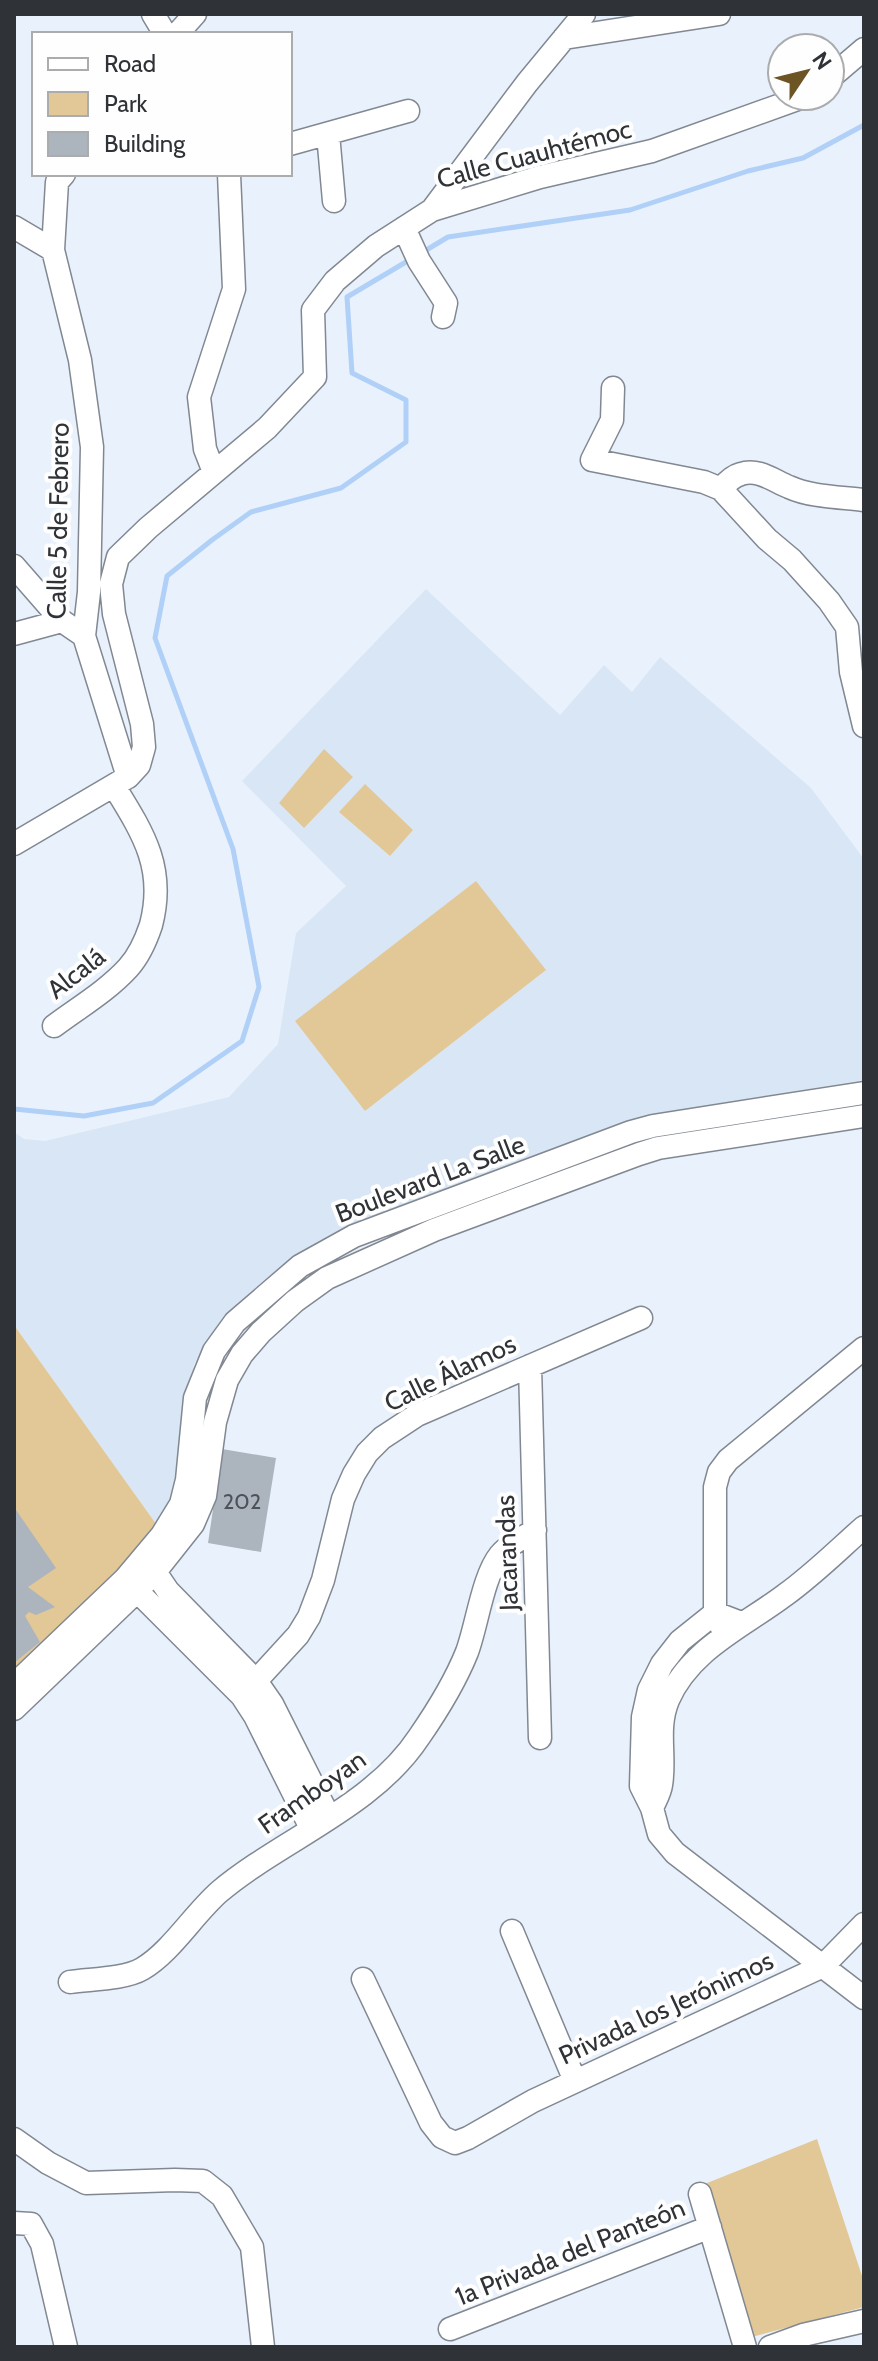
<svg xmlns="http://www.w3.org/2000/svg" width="878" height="2361" viewBox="0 0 878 2361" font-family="Cabin,sans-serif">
<rect width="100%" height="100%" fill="#e9f2fc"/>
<path fill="#d9e6f6" d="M426,589L560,715L604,665L632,692L660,657L811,788L864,859V1080L667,1112L594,1134L428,1198L243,1305L214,1332L194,1364L187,1395L179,1484L159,1528L14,1325V1132L24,1139L45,1141L229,1097L278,1044L296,933L346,886L242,781Z"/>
<path fill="#e3c897" d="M324,749L353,777L304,828L279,803Z
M365,784L413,830L390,856L339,812Z
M476,881L546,970L365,1111L295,1021Z
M14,1325L159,1528L126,1570L14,1673Z
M817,2139L864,2282V2307L752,2337L702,2185Z"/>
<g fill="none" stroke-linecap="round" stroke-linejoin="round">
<path stroke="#b0d0f7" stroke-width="5" d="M423,252L448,237L630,210L748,171L803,158L864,125
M14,1109L84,1116L153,1103L242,1041L259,987L233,849L155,638L167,576L212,540L251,512L341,488L406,442V400L352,373L347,297L411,259"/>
</g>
<path fill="#acb4be" d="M222,1449L276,1458L261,1552L208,1543Z
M14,1507L56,1568L28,1587L55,1607L36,1615L29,1612L25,1616L40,1642L14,1663Z"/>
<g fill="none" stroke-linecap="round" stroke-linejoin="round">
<g stroke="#818892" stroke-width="25">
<path id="minor" d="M153,14L165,34
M177,34L195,14
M564,38L719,14
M830,78L864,49
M328,134L334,201
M290,144L408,111
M64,174L57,182L53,250L80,360L92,447L89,592L84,636L128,777
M432,210L527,83L584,14
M14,227L53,250
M404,228L419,261L446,303L443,317
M613,388L612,420L592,460L704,482L721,489
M214,472L205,449L199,397L234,289L229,174
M864,500C840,497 811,497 789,487C774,481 758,468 741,474C733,476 726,483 721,489L767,539L792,560L829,601L847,627L851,672L864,726
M14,566L62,621L84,636
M14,634L62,621
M14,844L128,777L139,765L144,747L142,724L114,614L111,584L118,557L148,528L267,428L315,377L313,310L335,281L376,246L432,210L540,177L652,151L806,96
M54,1026C78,1008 107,991 128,968C139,956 146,940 151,925C166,868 143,833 114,786
M530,1366L540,1738
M149,1563L168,1591L256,1681L272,1704L329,1817
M128,1582L242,1696L255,1716L311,1828
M741,1623L715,1613L680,1641L662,1664L649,1690L643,1717L641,1786L652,1808L659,1834L675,1853L864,1998
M721,1626L715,1613V1487L719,1472L728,1460L864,1348
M14,1685L125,1579L162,1535L181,1504L187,1480L195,1398L214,1351L235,1322L300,1266L354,1236L631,1132L653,1126L864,1093
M242,1696L298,1635L309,1617L323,1580L343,1499L354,1474L367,1453L382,1438L417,1415L641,1318
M14,1709L137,1591L155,1572L193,1524L205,1496L215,1422L227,1380L242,1354L261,1332L295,1301L327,1278L434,1230L639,1154L658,1148L864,1116
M652,1808C655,1801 660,1793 661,1785C666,1756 656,1729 668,1700C690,1649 744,1626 785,1595C813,1575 838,1550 864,1527
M512,1931L575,2081
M363,1979L431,2123L442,2137L455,2143L468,2138L533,2101L823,1966L864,1924
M70,1982C90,1979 125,1979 142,1969C171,1952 193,1915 219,1892C282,1839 373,1807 419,1737C437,1711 455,1682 467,1652C477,1625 483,1576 500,1555C509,1544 523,1538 535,1530
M14,2139L48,2163L86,2183L175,2180L203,2181L222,2196L252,2247L263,2347
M700,2194L745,2347
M14,2223L31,2224L42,2244L66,2347
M450,2329L710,2227
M770,2347L803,2335L864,2321"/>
</g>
<use href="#minor" stroke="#fff" stroke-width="22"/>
</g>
<g text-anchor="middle" stroke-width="8" stroke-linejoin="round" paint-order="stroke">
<g font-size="22" fill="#4e5258">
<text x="242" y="1509">202</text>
</g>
<g font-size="26" fill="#2f3236" stroke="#fefefe">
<text transform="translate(534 154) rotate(-15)" y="9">Calle Cuauhtémoc</text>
<text transform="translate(58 521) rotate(-89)" y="9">Calle 5 de Febrero</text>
<text transform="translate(76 973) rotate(-38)" y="9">Alcalá</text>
<text transform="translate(430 1179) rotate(-21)" y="9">Boulevard La Salle</text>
<text transform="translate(450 1373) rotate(-26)" y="9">Calle Álamos</text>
<text transform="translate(507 1553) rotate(-92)" y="9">Jacarandas</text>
<text transform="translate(312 1792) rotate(-35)" y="9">Framboyan</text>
<text transform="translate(666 2008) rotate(-25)" y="9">Privada los Jerónimos</text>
<text transform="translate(570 2252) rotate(-22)" y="9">1a Privada del Panteón</text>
</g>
</g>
<rect width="878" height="2361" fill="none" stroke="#2f3236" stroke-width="32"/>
<rect x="32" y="32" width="260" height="144" fill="#fefefe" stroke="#abacae" stroke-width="2"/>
<rect x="48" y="58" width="40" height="12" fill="#ffffff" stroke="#abacae" stroke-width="2"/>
<text x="104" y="72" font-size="24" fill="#2f3236">Road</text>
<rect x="48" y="92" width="40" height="24" fill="#e3c897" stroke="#abacae" stroke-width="2"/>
<text x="104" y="112" font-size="24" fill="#2f3236">Park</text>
<rect x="48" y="132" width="40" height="24" fill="#acb4be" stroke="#abacae" stroke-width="2"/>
<text x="104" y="152" font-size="24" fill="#2f3236">Building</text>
<g transform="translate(806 72) rotate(55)"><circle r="38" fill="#fefefe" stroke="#abacae" stroke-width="2"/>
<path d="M0-6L14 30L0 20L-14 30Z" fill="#6c5425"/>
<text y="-12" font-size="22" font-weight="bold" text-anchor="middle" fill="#2f3236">N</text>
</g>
</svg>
